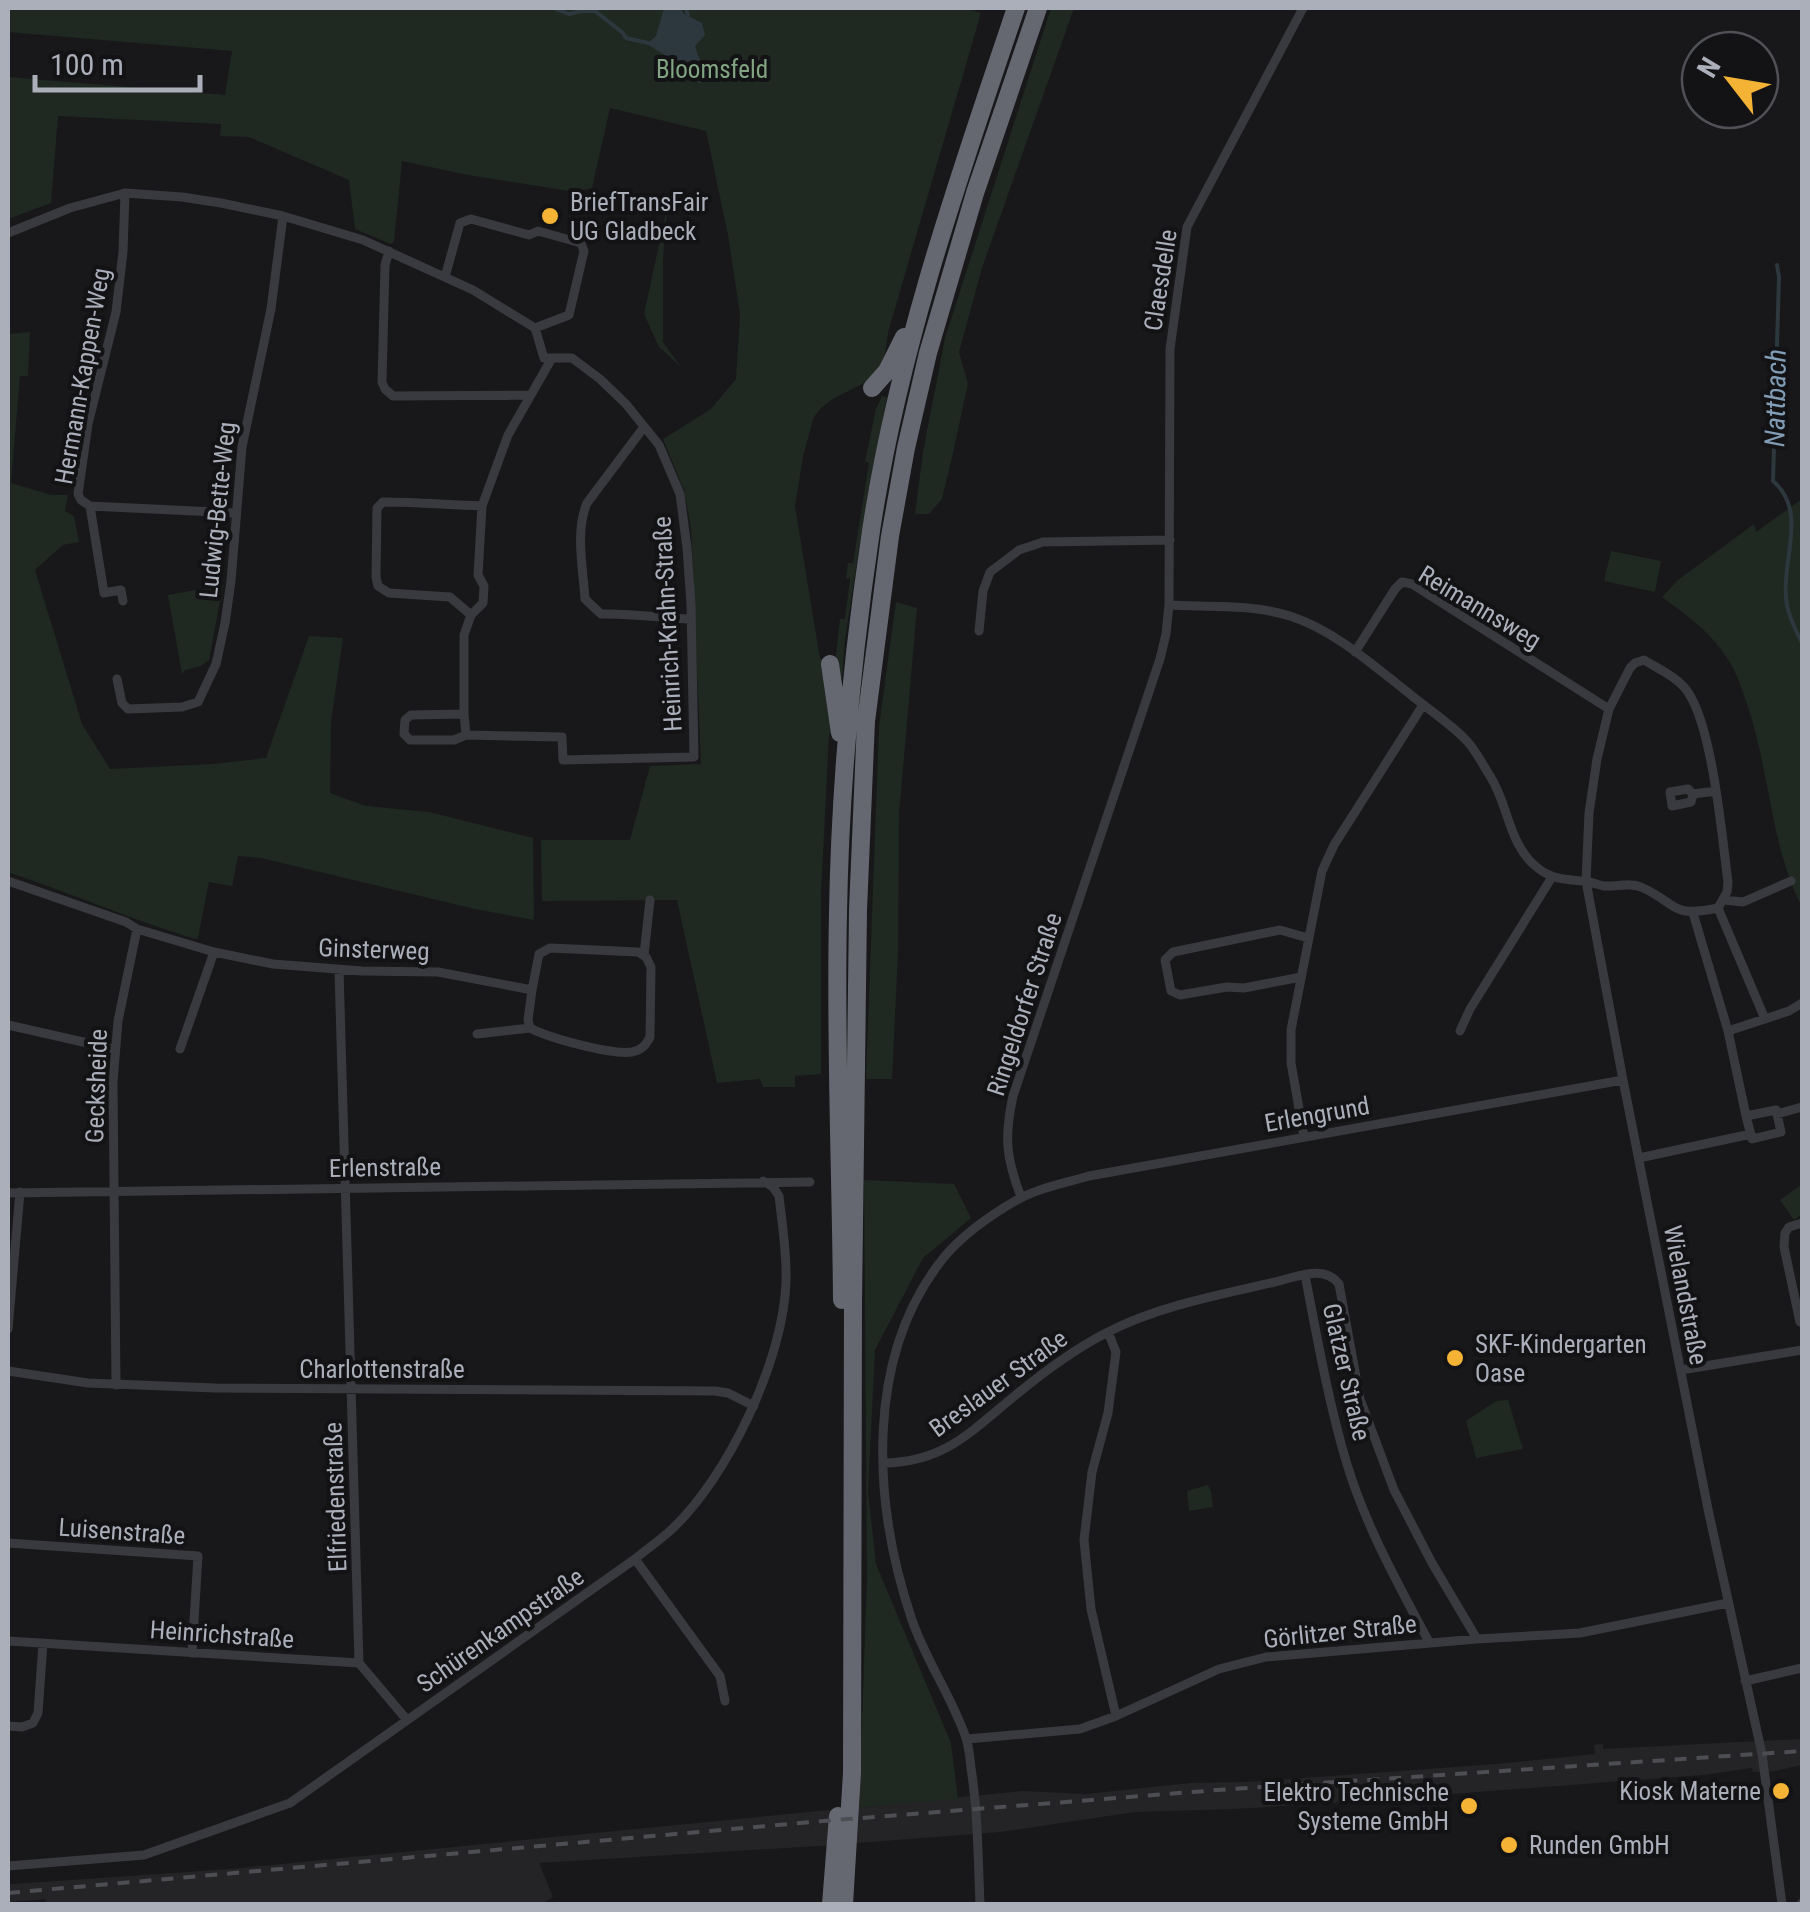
<svg xmlns="http://www.w3.org/2000/svg" width="1810" height="1912" viewBox="0 0 1810 1912" font-family="'Roboto Condensed',sans-serif">
<rect width="100%" height="100%" fill="#18181a"/>
<path fill="#242427" d="M1802,1739V1765L1775,1771L1753,1772L1752,1768L1703,1775L1332,1803L1233,1809L1135,1812L1000,1832L819,1846L539,1863L553,1897L542,1904H44L47,1899L8,1902V1885L13,1884L230,1869L1022,1791L1086,1794L1190,1783L1248,1782L1496,1764L1595,1754L1594,1745L1603,1744V1749Z"/>
<path fill="#1f2821" d="M8,8H963L981,13L889,329C886,341 886,360 879,370C864,391 829,391 813,419L803,457L795,506L820,659H825L836,732L829,734L821,895V1074L795,1076V1087H763L760,1079L717,1083L677,900L542,901L541,840H630L650,766L701,764L691,528L684,490L663,439L711,409L736,379L740,314L728,235L706,131L610,108L592,188L575,192L468,175L402,161L394,241L391,244L355,229L349,180L249,137L220,136L221,124L58,116L51,203L8,219V77L225,95L232,51L8,32Z
M1051,8H1074L982,268L959,352L968,384L950,466L942,499L929,514H915L923,452L945,338Z
M667,208L663,258V342L681,367L659,347L644,314Z
M30,332L28,376H20L11,483L51,495H68L65,511L74,516L79,542L63,545L35,570L82,724L110,769L213,764L266,758L309,636L343,638L331,722L330,793L366,806L429,812L533,838L534,920L475,909L261,858L238,856L232,886L209,882L198,938L195,939C132,920 71,893 8,872V334Z
M882,396L887,397L861,536L845,639L842,679H839L835,665L840,619H845L850,579L846,578L848,563H853L869,463L865,461L876,409Z
M1802,499V907C1770,844 1770,771 1747,704C1741,687 1736,670 1725,655C1709,631 1685,614 1662,597L1678,580L1754,524L1756,532Z
M1611,551L1661,561L1655,592L1604,581Z
M223,585L209,660L201,666L185,670L182,674L168,595Z
M896,602L917,608L899,814L898,953L892,1079H866L879,726Z
M864,1180L954,1184L971,1218L923,1258L875,1350L868,1492L876,1564L951,1743L958,1799L859,1807L867,1577Z
M1802,1184V1214L1794,1220L1780,1200Z
M1508,1400L1523,1449L1476,1458L1466,1421L1496,1401Z
M1208,1485L1211,1492L1213,1507L1189,1511L1187,1491Z"/>
<path fill="#2d373e" d="M664,8H680L684,14L702,23L705,35L695,46L707,81L699,83L692,72L647,44L656,36Z"/>
<g fill="none" stroke-linecap="round" stroke-linejoin="round">
<path stroke="#2d373e" stroke-width="4" d="M553,8L569,14L581,11H595L623,33L626,38L648,43
M686,8L688,16
M1777,265L1779,277L1773,481C1808,511 1782,558 1786,597C1787,614 1795,628 1802,643"/>
<path stroke="#393a3f" stroke-width="9" d="M125,193L123,252L116,312L88,424L78,494L81,500L90,506L236,513
M8,233L70,208L125,193L182,197L221,203L283,216L363,240L473,290L535,328L544,358H572L600,379L626,404L659,445L680,494L687,548L691,605L694,757L563,760L562,737L466,735L454,740H410L404,734L405,720L411,715L464,714
M389,251L385,265L382,382L385,389L393,396L529,395
M445,277L460,223L471,219L529,235L538,231L581,243L584,251L569,315L535,328
M644,427L587,503C575,531 583,568 585,599L601,614C631,613 660,618 691,619
M90,506L104,593L121,590L123,601
M1169,605C1209,607 1252,604 1290,616C1336,631 1374,666 1411,695C1428,709 1448,722 1464,738C1475,748 1482,764 1490,776C1509,805 1508,846 1539,869C1555,881 1570,879 1589,882C1594,883 1599,885 1604,886C1616,887 1629,882 1641,887C1679,904 1669,918 1718,908L1727,892L1728,882C1722,838 1712,715 1683,686C1673,675 1657,668 1644,660L1635,663L1630,668L1609,709L1597,759L1589,813L1586,881L1623,1080L1709,1514L1762,1754L1782,1904
M471,615L450,597L389,593L378,586L376,577L377,508L383,502C416,502 448,505 482,506L508,435L552,358
M979,631L983,591L990,572L1019,550L1043,542L1170,540
M1355,652L1395,589L1402,582L1412,584L1609,709
M117,679L122,703L128,709L182,707L198,702L216,664L225,623L231,581L242,447L271,309L283,216
M466,735L464,714V635L471,615L483,603L484,586L478,575L482,506
M1693,794L1688,789L1670,792L1672,806L1691,802L1693,794L1716,791
M8,881L126,922L137,929L214,952L273,964L362,971L438,972L532,990L539,954L550,948L638,952L646,957L651,967L650,1037C646,1045 642,1050 632,1052C611,1055 549,1038 530,1028L528,1020L532,990
M1724,900L1743,902L1791,881
M1718,908L1765,1019
M1693,913L1728,1031L1746,1116
M644,955L650,900
M339,970L359,1663
M1301,977L1244,988L1227,987L1180,995L1171,991L1165,960L1173,952L1280,930L1308,938
M8,1025L114,1049
M1460,1031L1470,1009L1552,877
M1728,1031L1789,1011L1802,1003
M477,1034L530,1028
M180,1049L214,952
M1777,1114L1781,1132L1752,1139L1746,1116L1776,1110L1777,1114L1802,1107
M1304,1137L1291,1063V1030L1322,871L1334,845L1423,705
M1639,1158L1751,1134
M8,1193L810,1182
M1021,1197C1006,1158 1004,1137 1013,1096L1160,659L1166,634L1169,605L1170,349L1187,227L1303,8
M1305,1275C1317,1337 1328,1400 1346,1461C1365,1525 1398,1584 1429,1642
M1800,1322L1784,1247L1785,1233L1789,1227L1802,1223
M8,1329L20,1192
M1108,1332L1116,1352L1108,1413L1092,1472L1084,1540L1091,1609L1116,1716
M1681,1370L1802,1350
M8,1371L88,1383L215,1388L715,1391L728,1393L754,1406
M116,1385L113,1082L118,1021L137,929
M884,1463C946,1462 972,1430 1017,1394C1045,1371 1073,1350 1106,1333C1158,1306 1218,1295 1275,1282C1296,1277 1324,1264 1339,1284L1360,1399L1394,1490L1432,1563L1477,1639
M8,1543L198,1556L192,1653
M635,1559L720,1676L725,1701
M8,1641L359,1663L407,1720
M1745,1681L1802,1668
M8,1726L22,1727L33,1723L38,1713L43,1643
M967,1739L1080,1729L1116,1716L1219,1669L1266,1657L1477,1639L1580,1633L1728,1603
M8,1866L144,1855L290,1803L635,1559C647,1549 660,1540 671,1530C728,1477 784,1359 786,1281C787,1253 782,1223 779,1196L773,1187L763,1181
M980,1904C978,1859 978,1813 971,1768C970,1758 969,1747 966,1738C952,1697 926,1661 912,1620C873,1505 863,1356 945,1256C964,1234 991,1215 1017,1200C1038,1188 1066,1183 1089,1176L1623,1080
M1801,1904L1802,1903"/>
<path stroke="#656870" stroke-width="18" d="M872,388L887,371L904,337
M830,664L840,733
M842,1300C841,1171 835,1043 838,914C840,786 852,658 871,531C898,351 958,179 1016,8
M831,1904L838,1816
M844,1904L852,1773L853,1301L858,910L866,721L890,536L906,448L928,353L975,193L1038,8"/>
<path stroke="#4c4e54" stroke-width="4" stroke-dasharray="12 10" stroke-linecap="butt" d="M8,1893L823,1821L1231,1789L1802,1751"/>
</g>
<g fill="#f4b335" stroke="#131315" stroke-width="4">
<circle cx="550" cy="216" r="10"/>
<circle cx="1455" cy="1358" r="10"/>
<circle cx="1781" cy="1791" r="10"/>
<circle cx="1469" cy="1806" r="10"/>
<circle cx="1509" cy="1845" r="10"/>
</g>
<g text-anchor="middle" stroke-width="8" stroke-linejoin="round" paint-order="stroke">
<g font-size="25" fill="#81a583" stroke="#131315">
<text x="712" y="78">Bloomsfeld</text>
</g>
<g font-size="25" fill="#aaafba" stroke="#131315" text-anchor="start">
<text x="570" y="211">BriefTransFair<tspan x="570" dy="29">UG Gladbeck</tspan></text>
<text x="1475" y="1353">SKF-Kindergarten<tspan x="1475" dy="29">Oase</tspan></text>
<text x="1761" y="1800" text-anchor="end">Kiosk Materne</text>
<text x="1449" y="1801" text-anchor="end">Elektro Technische<tspan x="1449" dy="29">Systeme GmbH</tspan></text>
<text x="1529" y="1854">Runden GmbH</text>
</g>
<g font-size="25" fill="#aaafba" stroke="#131315">
<text transform="translate(1160 280) rotate(-81)" y="9">Claesdelle</text>
<text transform="translate(82 376) rotate(-80)" y="9">Hermann-Kappen-Weg</text>
<text transform="translate(217 510) rotate(-84)" y="9">Ludwig-Bette-Weg</text>
<text transform="translate(1480 607) rotate(31)" y="9">Reimannsweg</text>
<text transform="translate(667 624) rotate(-93)" y="9">Heinrich-Krahn-Straße</text>
<text transform="translate(374 949) rotate(2)" y="9">Ginsterweg</text>
<text transform="translate(1024 1004) rotate(-72)" y="9">Ringeldorfer Straße</text>
<text transform="translate(96 1086) rotate(-88)" y="9">Gecksheide</text>
<text transform="translate(1317 1114) rotate(-10)" y="9">Erlengrund</text>
<text transform="translate(385 1167) rotate(-1)" y="9">Erlenstraße</text>
<text transform="translate(1686 1295) rotate(79)" y="9">Wielandstraße</text>
<text x="382" y="1378">Charlottenstraße</text>
<text transform="translate(1347 1372) rotate(77)" y="9">Glatzer Straße</text>
<text transform="translate(998 1383) rotate(-36)" y="9">Breslauer Straße</text>
<text transform="translate(335 1497) rotate(-92)" y="9">Elfriedenstraße</text>
<text transform="translate(122 1531) rotate(4)" y="9">Luisenstraße</text>
<text transform="translate(500 1630) rotate(-35)" y="9">Schürenkampstraße</text>
<text transform="translate(1340 1631) rotate(-6)" y="9">Görlitzer Straße</text>
<text transform="translate(222 1634) rotate(4)" y="9">Heinrichstraße</text>
</g>
<g font-size="28" font-style="italic" fill="#819db5" stroke="#131315">
<text transform="translate(1775 398) rotate(-89)" y="10">Nattbach</text>
</g>
</g>
<rect width="1810" height="1912" fill="none" stroke="#aaafba" stroke-width="20"/>
<g transform="translate(1730 80) rotate(301)"><circle r="48" fill="#131315" stroke="#4f5157" stroke-width="2.5"/>
<path d="M0-8L18 38L0 25L-18 38Z" fill="#f4b335"/>
<text y="-15" font-size="28" font-weight="bold" text-anchor="middle" fill="#aaafba">N</text>
</g>
<path d="M35 75v15h165v-15" fill="none" stroke="#aaafba" stroke-width="5"/>
<text x="50" y="75" font-size="30" fill="#aaafba" stroke="#131315" stroke-width="8" paint-order="stroke">100 m</text>
</svg>
